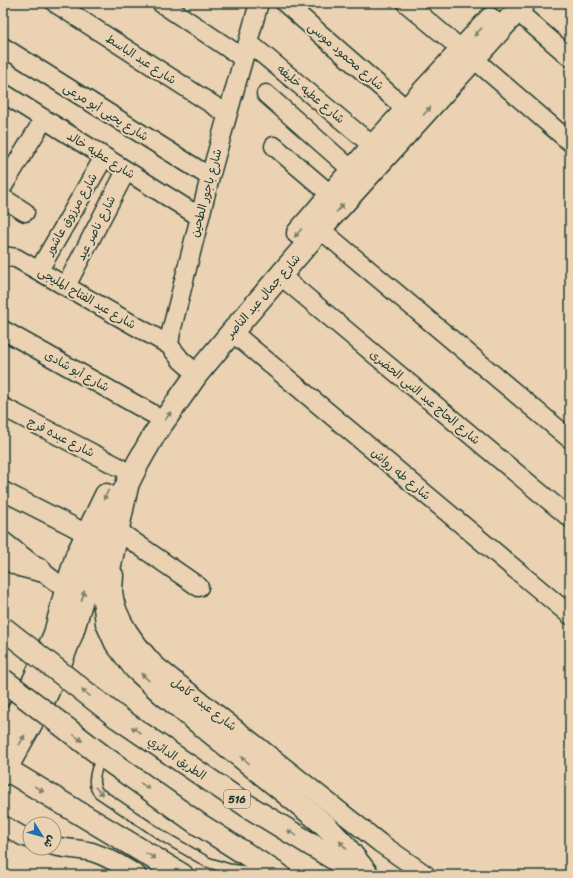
<svg xmlns="http://www.w3.org/2000/svg" width="573" height="878" viewBox="0 0 573 878" font-family="Sriracha,'Playpen Sans Arabic',sans-serif">
<rect width="100%" height="100%" fill="#ebd2b2"/>
<filter id="ink" filterUnits="userSpaceOnUse"><feTurbulence type="fractalNoise" baseFrequency=".025" numOctaves="2"/><feDisplacementMap in="SourceGraphic" scale="8" xChannelSelector="R" yChannelSelector="G"/><feConvolveMatrix kernelMatrix="1 2 1 2 8 2 1 2 1" color-interpolation-filters="sRGB"/></filter>
<g filter="url(#ink)">
<g fill="none" stroke-linecap="round" stroke-linejoin="round">
<g stroke="#1f3d34" stroke-width="12">
<path id="lane" d="M101,755C98,767 89,783 99,793L164,837L207,862L229,869L264,873"/>
</g>
<g stroke="#1f3d34" stroke-width="21">
<path id="street" d="M55,3L227,114
M161,3L243,58
M285,3L406,109
M406,3L461,49
M517,11L570,57
M248,42L373,146
M3,47L210,177
M474,59L570,142
M3,93L200,217
M266,94L352,170
M274,146L330,194
M3,186L44,119
M3,198L25,212
M320,229L570,439
M3,256L16,258L169,345
M39,270L104,157
M281,276L570,518
M66,286L126,171
M3,330L151,413
M232,332L570,615
M197,374L181,360L169,345L171,332L210,177L259,3
M3,407L119,467
M3,491L72,526L86,534
M121,533L199,587
M3,541L66,590
M114,575C114,580 113,585 113,591C115,619 137,645 155,665L380,843L426,875
M3,825L22,836L30,839
M54,846C66,849 81,849 92,852C108,857 123,866 137,875"/>
</g>
<g stroke="#1f3d34" stroke-width="25">
<path id="secondary" d="M298,233L373,146L490,19
M3,737L27,696L55,634L66,590L77,555L106,495
M3,774L42,704L58,669L72,633L93,562L109,521L138,463L154,435L197,374L232,332L320,229L524,3"/>
</g>
<g stroke="#1f3d34" stroke-width="25">
<path id="highway" d="M128,482L108,574L104,600L107,623L116,643L135,668L162,693L325,825L345,846L368,875
M3,557L20,565L40,570
M117,717L246,805L361,875
M101,755L197,823L279,875
M6,769L182,875"/>
</g>
<use href="#lane" stroke="#ebd2b2" stroke-width="9"/>
<use href="#street" stroke="#ebd2b2" stroke-width="18"/>
<use href="#secondary" stroke="#ebd2b2" stroke-width="22"/>
<use href="#highway" stroke="#ebd2b2" stroke-width="22"/>
<g stroke="#1f3d34" stroke-width="25" stroke-linecap="butt">
<path id="highway-bridge" d="M3,628L117,717
M3,680L101,755"/>
</g>
<use href="#highway-bridge" stroke="#ebd2b2" stroke-width="22"/>
</g>
<defs><path id="oneway-solid" d="M-6-.8H1V-3.2L6.5 0L1 3.2V.8H-6Z"/></defs>
<g fill="#7b806d">
<use href="#oneway-solid" transform="translate(478 32) rotate(133)"/>
<use href="#oneway-solid" transform="translate(427 111) rotate(-48)"/>
<use href="#oneway-solid" transform="translate(340 208) rotate(-48)"/>
<use href="#oneway-solid" transform="translate(298 233) rotate(130)"/>
<use href="#oneway-solid" transform="translate(168 416) rotate(-54)"/>
<use href="#oneway-solid" transform="translate(106 495) rotate(117)"/>
<use href="#oneway-solid" transform="translate(83 596) rotate(-74)"/>
<use href="#oneway-solid" transform="translate(145 677) rotate(-137)"/>
<use href="#oneway-solid" transform="translate(86 693) rotate(-142)"/>
<use href="#oneway-solid" transform="translate(136 730) rotate(-146)"/>
<use href="#oneway-solid" transform="translate(78 738) rotate(37)"/>
<use href="#oneway-solid" transform="translate(22 740) rotate(-61)"/>
<use href="#oneway-solid" transform="translate(245 760) rotate(-141)"/>
<use href="#oneway-solid" transform="translate(145 786) rotate(35)"/>
<use href="#oneway-solid" transform="translate(39 789) rotate(31)"/>
<use href="#oneway-solid" transform="translate(99 791) rotate(46)"/>
<use href="#oneway-solid" transform="translate(292 833) rotate(-149)"/>
<use href="#oneway-solid" transform="translate(343 845) rotate(-132)"/>
<use href="#oneway-solid" transform="translate(151 856) rotate(31)"/>
</g>
</g>
<g text-anchor="middle" stroke-width="4" stroke-linejoin="round" paint-order="stroke">
<rect fill="#ebd2b2" stroke="#5c6a5a" stroke-width="1" x="224" y="790" width="26" height="18" rx="3"/>
<g font-size="11" font-weight="bold" fill="#1f3d34">
<text x="237" y="803">516</text>
</g>
<g font-size="12" fill="#1f3d34" stroke="#ebd2b2">
<text transform="translate(346 56) rotate(41)" y="4">شارع محمود موسى</text>
<text transform="translate(141 59) rotate(33)" y="4">شارع عبد الباسط</text>
<text transform="translate(311 94) rotate(40)" y="4">شارع عطيه خليفه</text>
<text transform="translate(106 112) rotate(32)" y="4">شارع يحيى أبو مرعى</text>
<text transform="translate(101 155) rotate(32)" y="4">شارع عطيه خالد</text>
<text transform="translate(206 193) rotate(-75)" y="4">شارع باجور الطحين</text>
<text transform="translate(71 214) rotate(-60)" y="4">شارع مرزوق عاشور</text>
<text transform="translate(96 228) rotate(-63)" y="4">شارع ناصر عيد</text>
<text transform="translate(263 296) rotate(-49)" y="4">شارع جمال عبد الناصر</text>
<text transform="translate(87 298) rotate(30)" y="4">شارع عبد الفتاح المليجى</text>
<text transform="translate(77 371) rotate(29)" y="4">شارع أبو شادى</text>
<text transform="translate(425 397) rotate(40)" y="4">شارع الحاج عبد النبى الحضرى</text>
<text transform="translate(61 437) rotate(27)" y="4">شارع عبده فرج</text>
<text transform="translate(401 474) rotate(40)" y="4">شارع طه رواش</text>
<text transform="translate(204 704) rotate(38)" y="4">شارع عبده كامل</text>
<text transform="translate(177 758) rotate(34)" y="4">الطريق الدائري</text>
</g>
</g>
<rect width="573" height="878" fill="none" stroke="#ebd2b2" stroke-width="16"/>
<rect x="8" y="8" width="557" height="862" fill="none" stroke="#1f3d34" stroke-width="1.5" filter="url(#ink)"/>
<g transform="translate(42 836) rotate(127)"><circle r="19" fill="#ebd2b2" stroke="#999680"/>
<path d="M0-3L7 15L0 10L-7 15Z" fill="#1f6fb2"/>
<text y="-6" font-size="11" font-weight="bold" text-anchor="middle" fill="#1f3d34">ش</text>
</g>
</svg>
